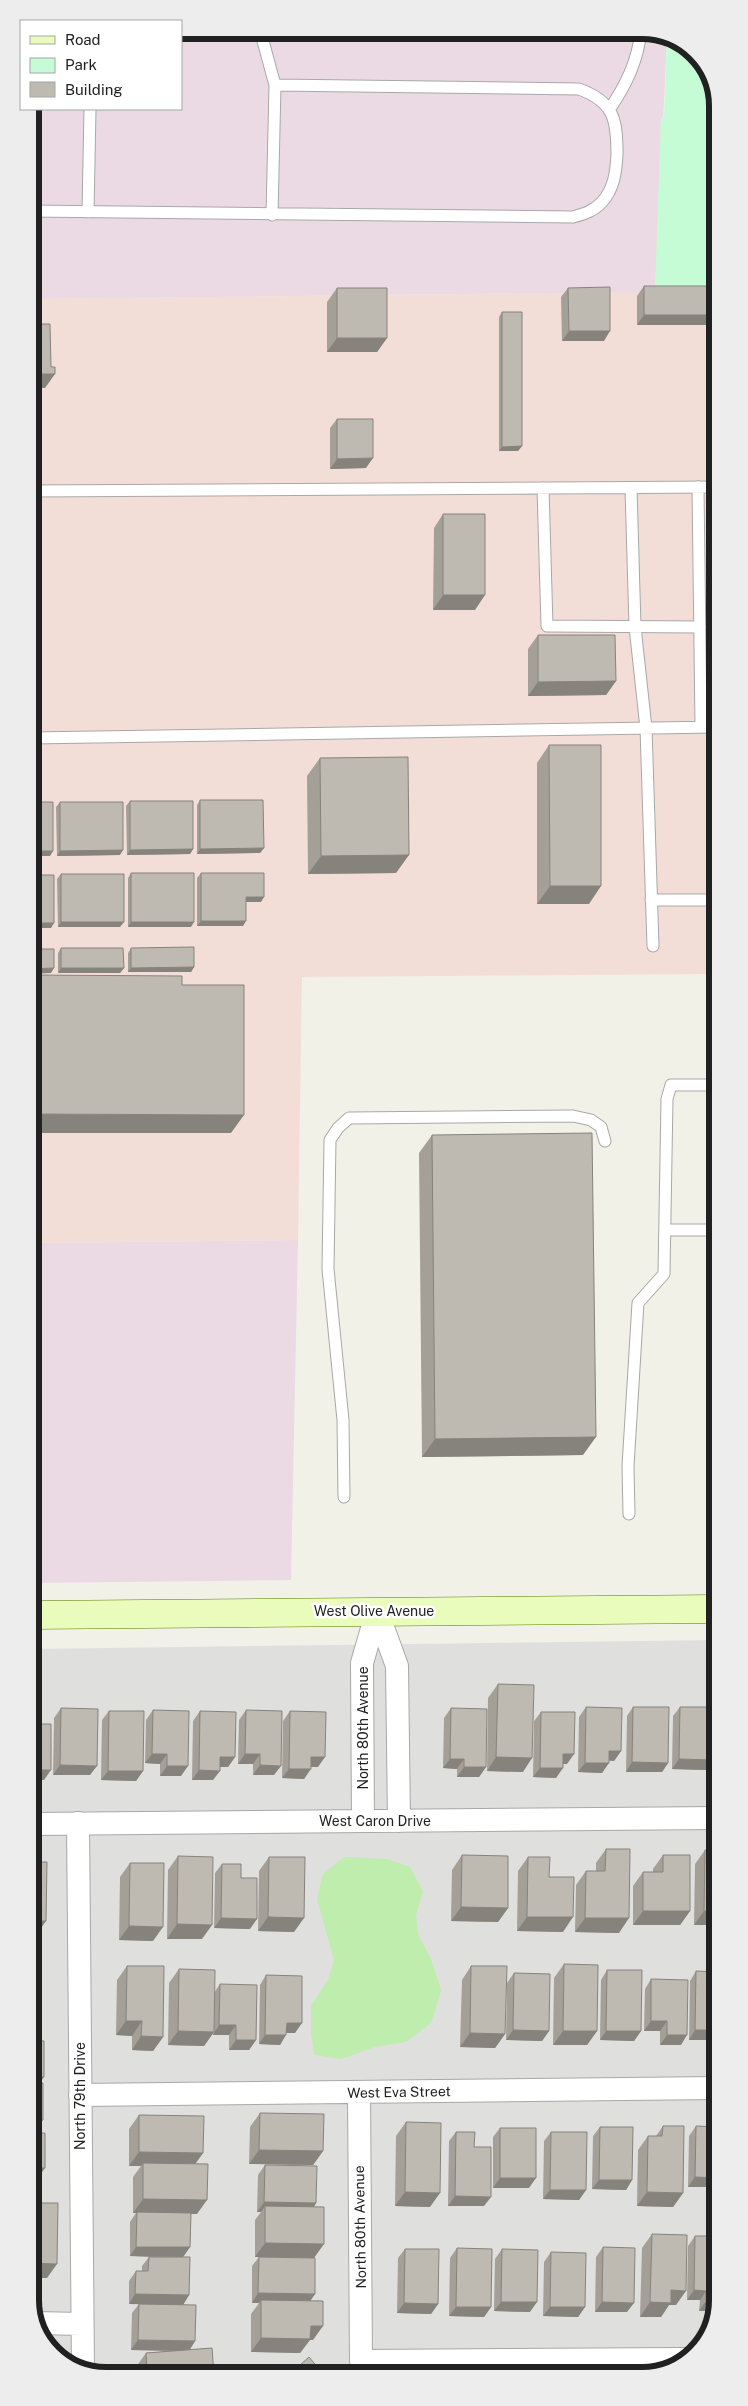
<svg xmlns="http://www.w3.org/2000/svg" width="748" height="2406" viewBox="0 0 748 2406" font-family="'Public Sans',sans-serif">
<rect width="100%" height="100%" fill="#f2f1e8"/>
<path fill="#dfdfde" d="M717,1640L718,2300L702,2347L662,2373L101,2376L56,2357L33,2320L32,1649Z"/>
<path fill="#f3ded7" d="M716,291V974L302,977L298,1240L31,1243L30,299Z"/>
<path fill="#ebdae4" d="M181,30H647L667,38L655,292L30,299V109H181Z
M298,1240L291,1580L32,1583L31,1243Z"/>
<path fill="#beedad" d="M344,1857L387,1859L410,1867L423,1891L416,1915L418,1935L431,1959L441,1990L431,2023L406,2042L375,2047L341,2059L314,2055L311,2032V2006L328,1980L334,1960L317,1899L323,1874Z"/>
<path fill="#c5fcd6" d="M667,38L692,49L715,86L716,291L655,292L661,118H664Z"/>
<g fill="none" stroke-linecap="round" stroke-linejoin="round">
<g stroke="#a8a8a8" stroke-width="13">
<path id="service" d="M609,110C626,85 638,61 641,30
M30,211L573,217C584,214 594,211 602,202C614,189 616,172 617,155C617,121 615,102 579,89L275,85L260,30
M88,212L90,109
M272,215L275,85
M698,487L701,727
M543,488L547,626L700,627
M631,488L635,627L646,728L653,946
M30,491L716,487
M31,738L716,727
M651,900H716
M665,1230H717
M344,1497L343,1420L328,1269L330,1140L338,1128L349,1118L573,1116L591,1120L601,1127L605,1141
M629,1514L628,1466L638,1303L664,1274L667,1099L671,1085H717"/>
</g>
<g stroke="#a8a8a8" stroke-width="24">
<path id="minor" d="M377,1611L397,1666L399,1821
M363,1821L362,1663L377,1611
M78,1823L83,2369
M32,1824L717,1818
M359,2092L361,2361L684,2359
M80,2095L718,2088
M35,2323L81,2324"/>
</g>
<g stroke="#568001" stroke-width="29">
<path id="secondary" d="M32,1615L717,1609"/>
</g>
<use href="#service" stroke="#fff" stroke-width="11"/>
<use href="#minor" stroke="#fff" stroke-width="22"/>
<use href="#secondary" stroke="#eafcbc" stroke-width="28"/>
</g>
<path fill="#a4a098" d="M644,286L714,315L708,325H637V296Z
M337,288L387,338L377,352H327V302Z
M568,288L604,341H562L561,297Z
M502,312L522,446L518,451H499V317Z
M337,419L366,468L330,469V428Z
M443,514L475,610H433L434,528Z
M538,635L616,681L606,695L528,696V649Z
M549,745L589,904H537V763Z
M320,758L396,873L308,874L307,776Z
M200,800L264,848L260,853L197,854V805Z
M130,801L193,849L190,854L127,855L126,806Z
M60,802L120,855L57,856L56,807Z
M131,873L191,927H128V878Z
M201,873L261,902H246L243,926H197V878Z
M61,874L120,927H58L57,879Z
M61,948L124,968L120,973H58V953Z
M131,948L194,967L191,972H128V953Z
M432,1135L583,1455L422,1457L419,1153Z
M498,1684L523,1772L487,1771L488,1698Z
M586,1707L621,1751L614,1761L609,1760L602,1773L578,1772L579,1717Z
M633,1707L668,1763L662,1772H626L627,1716Z
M680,1707L713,1760L706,1770L672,1769L673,1716Z
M61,1708L90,1775H53L54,1718Z
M451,1708L486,1767L479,1777H457V1769L443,1768L444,1718Z
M153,1710L181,1776H160V1764L145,1763L146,1720Z
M246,1710L274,1775H253V1764H238L239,1720Z
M109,1711L143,1771L136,1781L101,1780L102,1720Z
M200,1711L235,1757L228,1767H220L213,1780H192L193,1721Z
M290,1711L318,1767H311L304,1779L282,1778L283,1721Z
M541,1712L567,1764H563L556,1778L533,1777L534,1721Z
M717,1722V1773H716Z
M606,1849L619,1933L575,1932L576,1885L586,1871H596V1863Z
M705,1850H717L718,1935H711V1925H694L695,1864Z
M462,1855L508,1908L498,1922L451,1921L452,1870Z
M663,1855L690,1911L680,1925H633V1886L643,1872H653V1869Z
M178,1856L202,1939H167L168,1870Z
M269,1857L294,1932L258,1931L259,1871Z
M528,1857L549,1877L563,1932L517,1931L518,1871Z
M130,1863L153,1941L119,1940L120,1877Z
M222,1864L241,1878L250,1929L214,1928L215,1873Z
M564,1964L597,2031L587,2045H553L554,1978Z
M127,1966L163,2037L153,2051L132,2050V2036L116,2035L117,1980Z
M471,1966L505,2034L495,2048L460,2047L462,1980Z
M179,1969L214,1993L220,1984L256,2040L249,2050H229V2035H213V2033L204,2046L168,2045L169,1983Z
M607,1970L641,2031L634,2041L600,2040L601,1980Z
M696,1971L711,2040H689L690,1981Z
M514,1973L549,2031L542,2041L506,2040L507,1983Z
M266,1975L295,2033H286L280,2045L259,2044L260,1985Z
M651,1979L681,2045H660V2031H644L645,1989Z
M260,2113L323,2151L313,2165L249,2164L250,2127Z
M139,2115L203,2153L195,2164L197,2214H191L190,2247L183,2257L189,2295L183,2305L195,2341L190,2349L214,2375L136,2376V2367L146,2353L172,2351L131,2350L132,2313L139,2304H129V2281L136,2271H142V2266L149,2257L130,2256V2222L136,2213H133V2177L141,2166H129V2129Z
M406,2122L430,2207L395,2206L396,2136Z
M663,2126L683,2193L673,2207L637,2206L638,2150L648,2136H656Z
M696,2126L718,2187H688L689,2136Z
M600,2127L632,2180L626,2190L592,2189L593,2136Z
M500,2128L529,2188H493V2137Z
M456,2132L474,2147L484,2206H448L449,2141Z
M551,2132L586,2190L579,2200L543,2199L544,2141Z
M265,2165L316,2203L314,2207L315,2294L310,2301L313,2340H310L300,2353L251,2352V2314L259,2303H252V2266L259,2257H255V2220L261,2212H257L258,2175Z
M652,2234L676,2305H669L661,2317H640L642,2248Z
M695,2236L718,2300L699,2311L700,2300H687L688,2246Z
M603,2247L627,2312H595L596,2257Z
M457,2248L491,2307L484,2317L449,2316L450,2258Z
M405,2249L438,2304L431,2314L397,2313L398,2258Z
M502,2249L530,2312L494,2311L495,2259Z
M551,2252L585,2307L578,2317L543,2316L544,2262Z"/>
<path fill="#86827c" d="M644,315H714L708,325H637Z
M569,331H610L604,341H562Z
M337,338H387L377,352H327Z
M30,374H55L45,388H30Z
M522,446L518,451H499L502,447Z
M373,458L366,468L330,469L337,459Z
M443,595H485L475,610H433Z
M616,681L606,695L528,696L538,682Z
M264,848L260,853L197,854L200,849Z
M193,849L190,854L127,855L130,850Z
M123,850L120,855L57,856L60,851Z
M31,851H53L50,856H31Z
M409,855L396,873L308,874L321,856Z
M550,886H601L589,904H537Z
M246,897H264L261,902H243Z
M201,921H246L243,926H197Z
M61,922H124L120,927H58Z
M131,922H194L191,927H128Z
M31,923H54L51,928H31Z
M194,967L191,972H128L131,968Z
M54,968L51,973L31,974V969Z
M61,968H124L120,973H58Z
M31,1114L244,1115L231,1133H31Z
M596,1437L583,1455L422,1457L435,1439Z
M609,1751H621L614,1761L602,1760Z
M152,1754H167L160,1764L145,1763Z
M245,1754H260L253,1764H238Z
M563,1754H574L567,1764H556Z
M220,1757H235L228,1767H213Z
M311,1757H325L318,1767H304Z
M496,1757L532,1758L523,1772L487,1771Z
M450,1759H464L457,1769L443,1768Z
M679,1759L713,1760L706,1770L672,1769Z
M632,1762L668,1763L662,1772H626Z
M585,1763H609L602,1773L578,1772Z
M60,1765L97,1766L90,1775H53Z
M260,1765L281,1766L274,1775H253Z
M167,1766H188L181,1776H160Z
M464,1767H486L479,1777H457Z
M540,1768H563L556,1778L533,1777Z
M289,1769H311L304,1779L282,1778Z
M32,1770H51L44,1780H32Z
M199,1770L220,1771L213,1780H192Z
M108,1771H143L136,1781L101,1780Z
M461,1907L508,1908L498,1922L451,1921Z
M643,1911H690L680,1925H633Z
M704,1911H718V1917L711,1925H694Z
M268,1917L304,1918L294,1932L258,1931Z
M527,1917H573L563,1932L517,1931Z
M221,1918L257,1919L250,1929L214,1928Z
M585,1918H629L619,1933L575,1932Z
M32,1921H46L39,1931H32Z
M177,1924L212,1925L202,1939H167Z
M129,1926L163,1927L153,1941L119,1940Z
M718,1926V1935H711Z
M126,2021H142L132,2036L116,2035Z
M651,2021H667L660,2031H644Z
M287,2023H302L295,2033H280Z
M219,2025H236L229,2035H213Z
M513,2030L549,2031L542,2041L506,2040Z
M695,2030H718L711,2040H689Z
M178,2031L214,2032L204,2046L168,2045Z
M563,2031H597L587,2045H553Z
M606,2031H641L634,2041L600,2040Z
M470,2033L505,2034L495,2048L460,2047Z
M265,2035H286L280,2045L259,2044Z
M667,2035H687L681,2045H660Z
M141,2036L163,2037L153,2051L132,2050Z
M236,2040H256L249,2050H229Z
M32,2077H44L37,2087H32Z
M32,2120H43L33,2134H32Z
M259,2150L323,2151L313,2165L249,2164Z
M139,2152L203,2153L193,2167L143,2163L141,2166H129Z
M32,2168H45L38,2178H32Z
M695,2177L718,2178V2187H688Z
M500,2178H536L529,2188H493Z
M599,2180H632L626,2190L592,2189Z
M550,2190H586L579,2200L543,2199Z
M405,2192L440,2193L430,2207L395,2206Z
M647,2192L683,2193L673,2207L637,2206Z
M455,2196L491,2197L484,2206H448Z
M143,2199L207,2200L197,2214L133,2213Z
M264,2202L316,2203L310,2213L265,2206L261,2212H257Z
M265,2243L324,2244L314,2258L255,2257Z
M136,2247H190L183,2257L130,2256Z
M32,2263L57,2264L47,2278H32Z
M671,2290L686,2291L676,2305H669L661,2317H640L650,2302Z
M694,2290L706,2291L700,2300H687Z
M258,2293L315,2294L308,2304L261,2300L259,2303H252Z
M135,2294L189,2295L183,2305L129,2304Z
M706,2301H718L714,2311H699Z
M501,2302H537L530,2312L494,2311Z
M602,2302L634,2303L627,2312H595Z
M404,2303L438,2304L431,2314L397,2313Z
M456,2307H491L484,2317L449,2316Z
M550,2307H585L578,2317L543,2316Z
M311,2326H323L313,2340H310L300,2353L251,2352L261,2338Z
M138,2340L195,2341L189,2351L131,2350Z"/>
<path fill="#bfbab1" stroke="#86827c" d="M644,286H714V315H644Z
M610,287V331H569L568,288Z
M337,288H387V338H337Z
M502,312H522V446L502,447Z
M30,324H50L51,367H55V374H30Z
M337,419H373V458L337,459Z
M443,514H485V595H443Z
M538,635H615L616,681L538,682Z
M549,745H601V886H550Z
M408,757L409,855L321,856L320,758Z
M200,800H263L264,848L200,849Z
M130,801H193V849L130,850Z
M31,802H53V851H31Z
M60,802H123V850L60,851Z
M131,873H194V922H131Z
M201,873H264V897H246V921H201Z
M61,874H124V922H61Z
M31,875H54V923H31Z
M194,947V967L131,968V948Z
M61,948H123L124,968H61Z
M31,949H54V968L31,969Z
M31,975L182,976V985H244V1115L31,1114Z
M592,1133L596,1437L435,1439L432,1135Z
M498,1684L534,1685L532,1758L496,1757Z
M586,1707L622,1708L621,1751H609V1763H585Z
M633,1707H669L668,1763L632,1762Z
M680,1707H714L713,1760L679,1759Z
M61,1708L98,1709L97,1766L60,1765Z
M451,1708L487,1709L486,1767H464V1759H450Z
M153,1710L189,1711L188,1766H167V1754H152Z
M246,1710L282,1711L281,1766L260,1765V1754H245Z
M109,1711H144L143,1771H108Z
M200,1711L236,1712L235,1757H220V1771L199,1770Z
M290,1711L326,1712L325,1757H311V1769H289Z
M541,1712H575L574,1754H563V1768H540Z
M32,1724H51V1770H32Z
M606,1849H630L629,1918H585L586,1871H605Z
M705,1850H717L718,1911H704Z
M462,1855L508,1856V1908L461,1907Z
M663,1855H690V1911H643V1872H663Z
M178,1856L213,1857L212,1925L177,1924Z
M269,1857H305L304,1918L268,1917Z
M528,1857H550L549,1877H574L573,1917H527Z
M32,1862H47L46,1921H32Z
M130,1863H164L163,1927L129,1926Z
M222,1864H241V1878H257V1919L221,1918Z
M564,1964L598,1965L597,2031H563Z
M127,1966H164L163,2037L141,2036L142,2021H126Z
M471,1966H507L505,2034L470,2033Z
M179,1969L215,1970L214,2032L178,2031Z
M607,1970H642L641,2031H606Z
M696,1971L718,1972V2030H695Z
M514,1973L550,1974L549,2031L513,2030Z
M266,1975L302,1976V2023H287L286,2035H265Z
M651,1979L688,1980L687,2035H667V2021H651Z
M220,1984L257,1985L256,2040H236V2025H219Z
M32,2040L44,2041V2077H32Z
M32,2083H43V2120H32Z
M260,2113L324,2114L323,2151L259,2150Z
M139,2115L204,2116L203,2153L139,2152Z
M406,2122L441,2123L440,2193L405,2192Z
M663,2126H684L683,2193L647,2192L648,2136H662Z
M696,2126L718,2127V2178L695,2177Z
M600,2127H633L632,2180H599Z
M500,2128H536V2178H500Z
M456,2132H475L474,2147H491V2197L455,2196Z
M551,2132H587L586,2190H550Z
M32,2133H45V2168H32Z
M143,2163L208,2164L207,2200L143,2199Z
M265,2165L317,2166L316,2203L264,2202Z
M32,2203H58L57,2264L32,2263Z
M265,2206L324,2207V2244L265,2243Z
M137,2212L191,2213L190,2247H136Z
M652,2234L687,2235L686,2291L671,2290V2303L650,2302Z
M695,2236H718V2301H706V2291L694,2290Z
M603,2247L635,2248L634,2303L602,2302Z
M457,2248L492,2249L491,2307H456Z
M405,2249H439L438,2304L404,2303Z
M502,2249L538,2250L537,2302H501Z
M551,2252L586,2253L585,2307H550Z
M149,2257H190L189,2295L135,2294L136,2271H148Z
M259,2257L315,2258V2294L258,2293Z
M261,2300L323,2301V2326H311L310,2339L261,2338Z
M139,2304L196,2305L195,2341L138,2340Z
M212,2348L214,2375L147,2376L146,2353Z
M309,2357L324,2375H289Z"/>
<g text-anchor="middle" stroke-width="5" stroke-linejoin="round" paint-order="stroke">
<g font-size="14" fill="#212121" stroke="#fff">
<text x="374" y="1616">West Olive Avenue</text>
<text transform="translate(363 1728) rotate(-90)" y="5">North 80th Avenue</text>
<text x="375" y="1826">West Caron Drive</text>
<text transform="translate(399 2092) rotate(-1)" y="5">West Eva Street</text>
<text transform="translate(80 2096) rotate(-90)" y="5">North 79th Drive</text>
<text transform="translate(360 2227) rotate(-91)" y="5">North 80th Avenue</text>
</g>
</g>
<path d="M0 0H748V2406H0ZM106 39H642A67 67 0 0 1 709 106V2300A67 67 0 0 1 642 2367H106A67 67 0 0 1 39 2300V106A67 67 0 0 1 106 39Z" fill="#ededed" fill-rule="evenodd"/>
<path fill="none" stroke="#212121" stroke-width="6" d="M106 39H642A67 67 0 0 1 709 106V2300A67 67 0 0 1 642 2367H106A67 67 0 0 1 39 2300V106A67 67 0 0 1 106 39Z"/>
<rect x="20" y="20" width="162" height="90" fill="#ffffff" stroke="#a6a6a6"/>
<rect x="30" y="36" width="25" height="8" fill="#eafcbc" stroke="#a6a6a6"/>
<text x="65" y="45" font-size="15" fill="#212121">Road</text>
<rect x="30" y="58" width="25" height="15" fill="#c5fcd6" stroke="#a6a6a6"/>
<text x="65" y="70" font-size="15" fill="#212121">Park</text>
<rect x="30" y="82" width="25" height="15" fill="#bfbab1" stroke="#a6a6a6"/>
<text x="65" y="95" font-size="15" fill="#212121">Building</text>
</svg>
